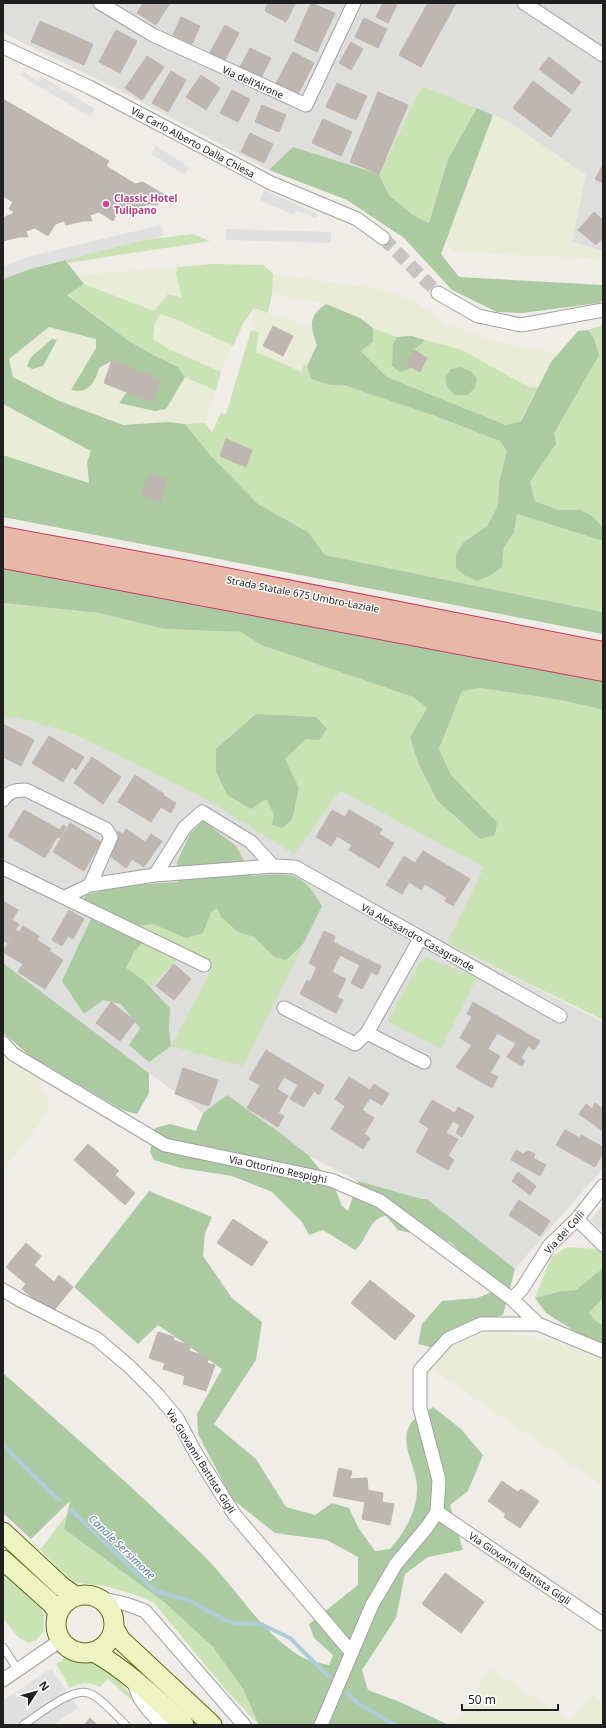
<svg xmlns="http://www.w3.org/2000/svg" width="606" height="1728" viewBox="0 0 606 1728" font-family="'Noto Sans',sans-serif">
<rect width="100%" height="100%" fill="#f0ede8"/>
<path fill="#dededd" d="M3,3H603V251L572,242L509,122L477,108L422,86L379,174L293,148L269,170L113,87L3,33Z
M17,717L75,735L202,797L294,853L340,791L484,867L448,940L453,946L603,1022V1168L515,1269L427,1199H422L358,1181L309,1156L279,1132L227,1096L203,1113L3,963V718Z
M603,1205V1232L590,1220Z"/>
<path fill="#e9ecd6" d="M493,115L509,122L586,175L572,242L603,251L602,259L454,252L446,240Z
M178,267L176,274L182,299L168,294L154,311L84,284L77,275Z
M273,274L387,290L418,304L445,323L490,340L558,354L551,362L538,387L530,388L462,350L411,336L397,337L373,328L360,318L326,304L272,293Z
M254,308L310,327L317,345L307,366L304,364L302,372L256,352L259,332L251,330Z
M160,314L175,319L233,346L221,372L169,349L152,339L155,323Z
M49,327L96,339V348L79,374L72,390L95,381L99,369L112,360L104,383L127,392L119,403L166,409L185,377L216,391L205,423L185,424L166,422L123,425L57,400L13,377L9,359Z
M3,404L92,451L87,462L89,483L3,455Z
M3,1053L23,1069L44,1080L40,1088L49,1101L48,1112L3,1171V1088L7,1082L3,1077Z
M484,1333L516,1334L558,1342L603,1358V1486L433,1370L442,1357L462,1339Z
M490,1668L571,1721L592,1694L603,1703V1725H455Z"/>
<path fill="#cae3b4" d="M422,86L477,108L448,159L429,223L413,215L389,195L379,174Z
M193,234L210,241L68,263L62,256L134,241Z
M213,264L263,265L273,274L272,293L268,313L254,308L243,324L233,346L175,319L160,314L155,323L153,339L169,349L221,372L216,391L185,377L178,367L153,355L129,341L67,294L84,284L154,311L168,294L182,298L176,274L178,267Z
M603,325V527L592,516L581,510H558L535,501L530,482L556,444L554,433L594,338L588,330Z
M373,328L397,337L411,336L462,350L530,388L538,387L520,421L506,425L387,377L361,351L373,342Z
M251,330L259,332L256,352L302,372L304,364L307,366L311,379L330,385L350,387L435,416L500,441L507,451L499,482L498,505L487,526L464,542L502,567L504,547L514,533L517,514L603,541V612L325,555L308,532L258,504L211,456L185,424L205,423L212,432L221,413L226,414Z
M3,603L99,613L164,629L241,632L261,645L413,697L427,708L410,737L437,800L457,817L497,822L451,775L439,749L462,690L480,688L561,700L603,710V1020L453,946L448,940L484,867L340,791L294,854L202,797L75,735L17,717L3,718Z
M288,873L310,886L322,906L243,1066L171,1046L211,970L207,960L83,900L86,895Z
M142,943L177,961L149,987L126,968L134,952Z
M426,957L477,978L441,1049L388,1021L419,964Z
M567,1247L599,1249L603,1253V1270L576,1290L561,1291L535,1298L551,1257Z
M603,1298V1325L597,1322L589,1313Z
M68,1513L64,1529L164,1602L213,1647L243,1689L259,1725L226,1690L154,1603L139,1596L105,1586L72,1582L40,1550Z
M3,1567L40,1602L44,1617V1631L36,1640L28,1643L18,1637L3,1618Z
M69,1656H85L107,1667L148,1715L108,1679L100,1687C89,1682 81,1682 70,1688L56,1664Z"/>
<path fill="#accaa2" d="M477,108L493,115L441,254L459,277L603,285V300L599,303L522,313L497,312L452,290L404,238L347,200L269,170L293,147L379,174L389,195L413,215L429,223L448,159Z
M62,256L84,284L67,295L129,341L153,355L178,367L185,377L166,409L155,411L119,403L127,392L152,402L161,380L113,360L99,368C95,383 88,394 71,390L96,348V339L49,327L9,359L13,377L57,400L123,425L168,422L185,424L211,456L258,504L308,532L325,555L603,612V634L3,517V455L89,483L87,462L91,451L3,404V272Z
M326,304L360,318L373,328V342L361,351L387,377L506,425L521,421L551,362L578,331L588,330L594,338L599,355L554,433L556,444L530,482L535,501L558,510H581L592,516L603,527V541L517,514L514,533L504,547L502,567L491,575L477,581L464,575L456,568V554L464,542L487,526L498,505L499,482L507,451L500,441L435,416L346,386L330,385L311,379L307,366L317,345C310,326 308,316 326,304Z
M411,336L425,340L414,350L406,364L412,368L400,372L392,366L393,344L397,337Z
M52,339L57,340L43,366L32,369L27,366L31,357Z
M460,367L472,372L477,379L475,388L467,395H455L447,387L445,378L451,369Z
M3,564L603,682V710L561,700L480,688L462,691L439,749L451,775L497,822L495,835L480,839L437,800L419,765L410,737L427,708L413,697L261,645L241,632L164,629L99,613L3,603Z
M256,714L316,717L327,729L319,740L306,739L285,759L299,788L292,820L282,828L272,825L274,814L266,799L251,809L227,795L216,772V749Z
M203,821L236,846L252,876C291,873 300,870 322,906L303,944L286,960L274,957L254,937L238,932L221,917L217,908L211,912L203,933L186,938L153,924L137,926L83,900L86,895L119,886L178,882L177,862L190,834Z
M91,919L142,943L134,952L126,968L143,980L170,1008L169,1029L171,1046L149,1062L129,1045L140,1028L121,1004L103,1000L84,1014L62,981Z
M3,963L149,1073V1093L137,1114L122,1110L29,1055L3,1033Z
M227,1095L279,1132L309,1156L335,1188L342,1206L348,1211L358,1181L422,1199H427L515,1269L503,1315L472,1322L434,1348L418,1344L422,1324L442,1301L477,1298L492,1292L482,1271L450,1242L398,1230L386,1216C368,1218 368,1240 355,1250L323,1230L309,1235L302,1222L272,1192L232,1176L181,1168L154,1160L150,1152L155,1128L170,1124L196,1131L203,1113Z
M149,1191L212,1217L205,1233L203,1256L232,1298L262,1322L256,1360L214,1424L256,1459L286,1507L315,1515L332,1503L349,1508L358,1527L375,1551L390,1549C405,1532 418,1510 417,1486C416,1465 398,1443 411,1423C415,1417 427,1412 433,1407L461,1429L483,1455L468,1491L450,1505L463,1550L428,1557L405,1574L396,1618L362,1670L368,1690L400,1702L449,1725H259L243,1689L213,1647L164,1602L64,1529L70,1501L31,1539L3,1513V1447L17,1458L3,1446V1373C70,1432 136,1490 200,1552C235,1585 258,1630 300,1656C308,1661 320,1663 329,1665L333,1655L314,1638L309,1624L358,1585V1557L327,1540L275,1533L232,1499L198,1434L197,1414L222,1369L158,1325L138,1344L74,1287Z
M602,1269L603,1298L589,1313L597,1322L603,1325V1344L584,1337L546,1313L535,1298L561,1291L576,1290Z"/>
<path fill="#e0e0e0" d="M23,71L38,81L41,76L95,109L90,117L20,75Z
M156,146L189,167L185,175L151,154Z
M264,190L318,214L316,218L296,210L294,215L260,200Z
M161,225L164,235L31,269L3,279V266L31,256Z
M226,229L331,232V243L226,240Z
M51,1668L78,1708L53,1725H3V1701Z"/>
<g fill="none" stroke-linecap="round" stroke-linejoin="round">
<path stroke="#aecdd8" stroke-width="4" d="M3,1445L59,1500
M71,1510L155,1591L191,1601L222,1619L232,1623L261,1624L290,1638L329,1677
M347,1693L359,1704L395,1725"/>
</g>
<path fill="#bdb6b1" stroke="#c0b5ac" d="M143,3H170L156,25L137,13Z
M268,3H294L295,4L286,22L265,11Z
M311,3L335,13L317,52L294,41Z
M383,3L397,5L388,23L376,17Z
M428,3H456L421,67L399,55Z
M181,17L200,26L192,44L173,35Z
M364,18L387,29L378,48L355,37Z
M40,21L93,44L84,65L31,42Z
M225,25L239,33L224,62L209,54Z
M116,30L137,41L120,73L99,62Z
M351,42L363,49L351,70L339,63Z
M250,48L271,58L260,80L239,69Z
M293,52L314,63L297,96L275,85Z
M147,56L164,67L142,100L125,88Z
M549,57L581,82L572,94L539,69Z
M171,71L186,80L168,112L152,103Z
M201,75L220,88L206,110L186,97Z
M533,81L571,110L551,137L513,108Z
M337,83L367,96L356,120L326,107Z
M232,90L250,99L238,122L220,113Z
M378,92L408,105L379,174L350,162Z
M3,99L109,161L101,174L94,170L77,198L69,201L48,236L12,214L14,212L9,209L13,202L3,196Z
M262,105L286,115L279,132L255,122Z
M323,119L352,132L341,156L312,143Z
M250,133L273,144L264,163L241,152Z
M603,165V183L595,179Z
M106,166L135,184L143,182L166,196L156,199L158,205L149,204L132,209L130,204L121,207L113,221L99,212L90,215L92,221H83L66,225L64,221L55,224L69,201L77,198L94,170L101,174Z
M594,212L603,220V238L596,245L578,230Z
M12,214L35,228L26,231L28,237H19L3,241V220L5,217Z
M273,326L293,336L283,356L263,346Z
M414,350L427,358L420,372L406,364Z
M112,360L161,380L152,402L104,383Z
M226,439L252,450L246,467L220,456Z
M149,474L167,480L160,501L142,495Z
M3,724L34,740L21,766L3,757Z
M49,736L84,757L76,770L72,767L63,782L32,763Z
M92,757L121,777L103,804L74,783Z
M135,775L164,794L163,795L176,803L171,813L161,807L151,822L118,802Z
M24,810L60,830L63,825L66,827L60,838L57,837L45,858L8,836Z
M332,810L345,817L349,810L382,829L379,834L394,843L379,868L349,850L352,845L337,836L331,846L316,837Z
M70,823L101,842L84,871L53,852Z
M126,829L145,842L151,834L162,841L144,867L132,859L126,868L110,856L116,847L111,843L118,831L123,834Z
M423,851L470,879L453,906L445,901L447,898L425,884L421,890L409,882L402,894L386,885L404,856L415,863Z
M3,901L18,910L12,920L19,924L7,943L3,940Z
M69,910L84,919L73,939L68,936L62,946L52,940Z
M23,926L39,936L37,940L51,949L49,951L63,960L45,989L18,972L23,964L3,952L16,930L19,932Z
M324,931L335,936L333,942L381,966L377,975L371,972L362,989L351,983L360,965L340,955L332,972L346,979L337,997L343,1000L336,1013L300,994L307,980L310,982L317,967L309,963Z
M174,964L191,979L174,1000L156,986Z
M111,1002L135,1021L120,1041L96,1023Z
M473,1002L540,1041L534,1050L528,1046L521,1058L525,1061L522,1066L507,1057L516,1043L497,1033L488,1049L500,1056L490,1073L498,1077L492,1088L456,1067L472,1045L460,1038L472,1017L467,1014Z
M266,1050L324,1085L319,1095L314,1091L304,1107L290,1099L298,1085L284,1077L277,1089L288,1096L278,1113L284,1116L278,1127L247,1108L260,1085L249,1079Z
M183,1068L218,1080L209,1106L175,1094Z
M349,1077L370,1090L374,1084L389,1094L382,1105L370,1098L362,1110L374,1118L364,1134L370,1138L363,1149L331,1129L345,1106L335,1099Z
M432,1100L455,1113L458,1107L474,1116L462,1137L456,1133L460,1125L453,1121L446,1133L458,1139L448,1156L454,1160L448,1170L416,1152L429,1128L419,1122Z
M595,1103L603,1109V1131L579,1114L586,1104L592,1109Z
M565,1130L580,1138L581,1135L603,1147V1153L595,1167L556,1145Z
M88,1144L119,1171L115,1175L135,1193L125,1205L74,1160Z
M516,1150L523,1154L528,1151L535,1154L533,1158L546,1165L540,1176L511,1160Z
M518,1172L536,1186L530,1195L512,1181Z
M519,1200L550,1221L540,1236L509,1215Z
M233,1219L268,1242L252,1266L217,1243Z
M26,1243L41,1256L34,1265L54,1282L59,1275L73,1287L51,1314L22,1289L26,1284L6,1267Z
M370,1280L415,1316L395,1340L351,1303Z
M158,1332L174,1337L173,1340L191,1346L189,1351L209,1357L207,1363L215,1365L206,1391L183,1384L185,1376L163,1369L165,1363L149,1358Z
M339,1468L352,1471L350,1479L367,1478L368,1490L383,1493L382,1502L394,1504L390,1525L362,1519L365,1502L333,1496Z
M502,1481L518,1492L521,1489L539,1501L520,1528L504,1517L506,1514L488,1501Z
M445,1573L484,1602L461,1633L422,1604Z
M90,1718L97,1725H84Z"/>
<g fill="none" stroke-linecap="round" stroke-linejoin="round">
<path stroke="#c6c4c0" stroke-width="13" stroke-dasharray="13 6" stroke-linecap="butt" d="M383,238L438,293"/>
<g stroke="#a1a1a1" stroke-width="9">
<path id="service" d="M3,1647L18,1670
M23,1725C37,1716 72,1687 88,1693C100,1696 116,1716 126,1725"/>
</g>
<g stroke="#a1a1a1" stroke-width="15">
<path id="minor" d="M100,3L153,35L306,105L354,3
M524,3L603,55
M3,47L89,87L271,183L357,219L383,238
M438,293L478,316L521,325L603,310
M3,800C8,791 17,790 26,790L106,829L111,837L90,885
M3,868L204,965
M155,875L185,827L202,812L251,842L273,866
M65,897L90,885L155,875L273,866L295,867L560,1016
M420,939L367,1033L424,1062
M284,1008L355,1044L367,1033
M3,1043L13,1054L165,1145L331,1180L380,1201L512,1299L538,1324L603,1351
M577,1219L603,1245
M3,1290L20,1300L97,1339L130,1367L156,1393L177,1418L195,1452L234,1514L352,1653
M512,1299L522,1289L549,1246L577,1219L603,1186
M437,1512L603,1624
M99,1598L126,1604L145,1611L244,1725
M133,1679C138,1700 147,1710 163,1725
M3,1680L61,1640
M321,1725L372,1605L396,1564L427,1527L437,1512L439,1480L420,1408V1370L448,1339L481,1324H538"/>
</g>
<g stroke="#5f6c12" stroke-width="21">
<path id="secondary" d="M3,1532L62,1587L75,1596
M3,1560L51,1603L58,1612
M56 1624a29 29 0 1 1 58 0a29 29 0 1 1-58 0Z
M114,1628L121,1640L212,1725
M94,1652C128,1671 156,1699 184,1725"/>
</g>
<g stroke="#c73c66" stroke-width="24">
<path id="trunk" d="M3,538L200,574L603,653
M3,557L603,670"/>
</g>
<use href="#service" stroke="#fff" stroke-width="7"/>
<use href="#minor" stroke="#fff" stroke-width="13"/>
<use href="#secondary" stroke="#eef3c3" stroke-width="19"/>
<use href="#trunk" stroke="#e7b8a8" stroke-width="22"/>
</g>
<circle fill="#d1479c" stroke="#fff" stroke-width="1.5" cx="106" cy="204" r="4"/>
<g text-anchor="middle" stroke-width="3" stroke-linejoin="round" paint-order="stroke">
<g font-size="10" fill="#202020" stroke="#fff">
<text transform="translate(253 82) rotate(24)" y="4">Via dell'Airone</text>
<text transform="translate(193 142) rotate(28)" y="4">Via Carlo Alberto Dalla Chiesa</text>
<text transform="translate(303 594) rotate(11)" y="4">Strada Statale 675 Umbro-Laziale</text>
<text transform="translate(418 937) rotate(29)" y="4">Via Alessandro Casagrande</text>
<text transform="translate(278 1169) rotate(12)" y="4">Via Ottorino Respighi</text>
<text transform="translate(564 1232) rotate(-48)" y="4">Via dei Colli</text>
<text transform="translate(201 1461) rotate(58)" y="4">Via Giovanni Battista Gigli</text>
<text transform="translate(520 1568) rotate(34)" y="4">Via Giovanni Battista Gigli</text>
</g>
<g font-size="10" font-weight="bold" fill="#b23c85" stroke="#fff" text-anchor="start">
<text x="114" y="202">Classic Hotel<tspan x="114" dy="12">Tulipano</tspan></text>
</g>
<g font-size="11" font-style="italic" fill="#54769e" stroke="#fff">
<text transform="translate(122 1547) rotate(44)" y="4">Canale Sersimone</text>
</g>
</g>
<rect width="606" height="1728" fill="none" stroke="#202020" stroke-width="8"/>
<g transform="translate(36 1692) rotate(54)" stroke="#ffffff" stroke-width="3" paint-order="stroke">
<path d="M0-3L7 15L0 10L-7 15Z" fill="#202020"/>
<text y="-6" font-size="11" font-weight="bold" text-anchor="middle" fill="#202020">N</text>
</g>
<path d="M462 1704v6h96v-6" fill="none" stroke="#202020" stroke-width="2"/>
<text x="468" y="1704" font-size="12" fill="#202020" stroke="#ffffff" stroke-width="3" paint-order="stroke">50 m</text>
</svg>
